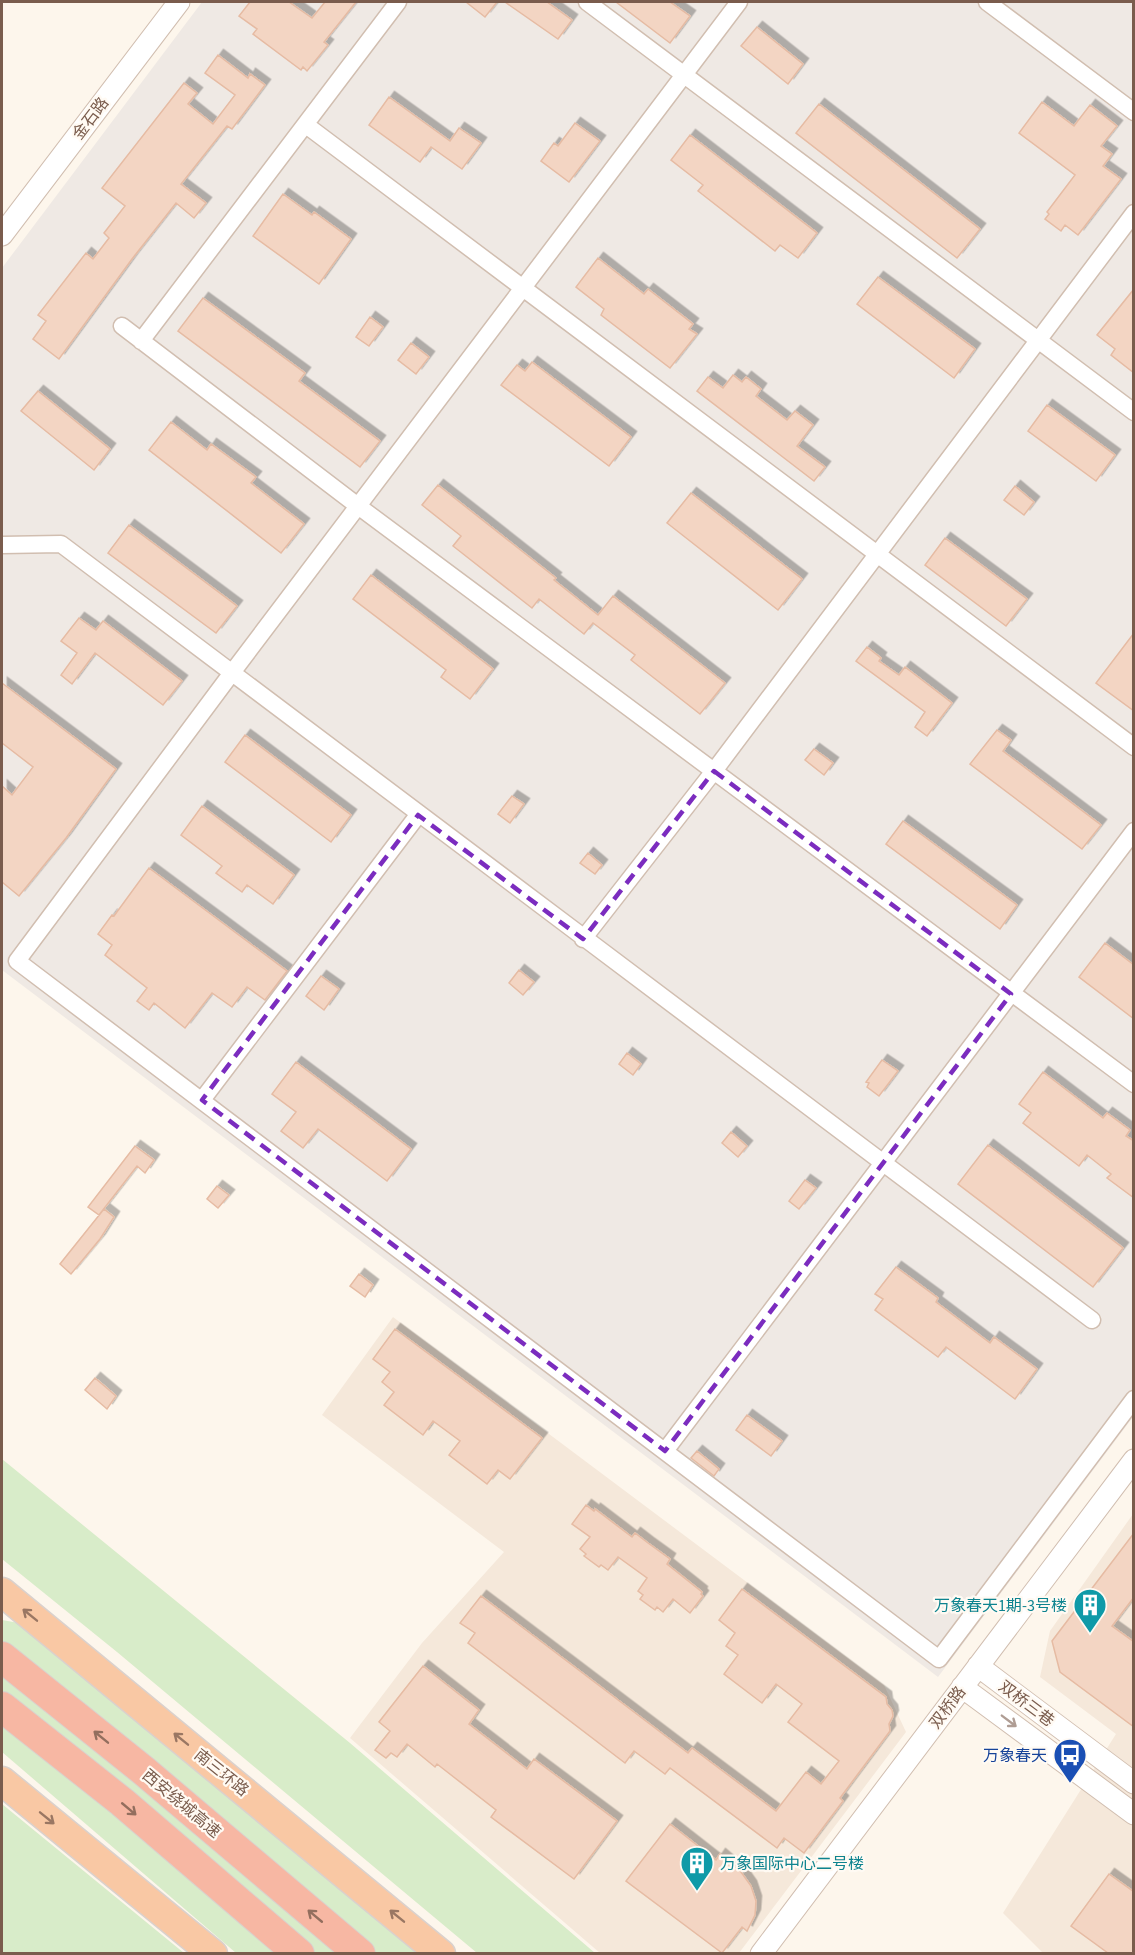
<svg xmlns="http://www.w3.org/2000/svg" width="1135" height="1955" viewBox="0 0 1135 1955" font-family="'Source Sans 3','Noto Sans SC',sans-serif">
<defs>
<filter id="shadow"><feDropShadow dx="5.5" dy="-5.5" stdDeviation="0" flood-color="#0004"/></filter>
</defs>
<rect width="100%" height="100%" fill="#fdf6ec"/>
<path fill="#f5e8da" d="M393,1317L884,1685L906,1732L739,1953H600L350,1738L422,1643L504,1552L322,1415Z
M1133,1514V1953H1043L1003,1913L1116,1734L1040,1677L1050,1631Z"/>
<path fill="#efe9e4" d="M202,2H1133V1417L938,1677L2,970V268Z"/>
<path fill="#d8ecc9" d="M2,1459L350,1743L595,1953H477L117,1652L2,1559Z
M2,1620L19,1623L420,1953H236L2,1752Z
M2,1804L184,1953H2Z"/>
<path fill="#f3d5c3" stroke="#e6bba3" stroke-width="1.5" filter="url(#shadow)" d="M250,2H289L312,18L325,2H356L324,42L328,45L307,71L303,67L301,70L253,34L257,29L239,16Z
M466,2H497L485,17Z
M505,2H547L572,20L558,39Z
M616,2H670L690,16L670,43Z
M757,27L803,64L788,84L741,46Z
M218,55L248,78L250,74L265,85L232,129L227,126L181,184L206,203L194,218L176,203L132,259L59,359L33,339L46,321L38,315L86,253L93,259L109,238L104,233L125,206L102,188L184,83L197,93L188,104L213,124L235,95L205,73Z
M389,97L450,141L459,128L481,143L462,169L431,147L420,162L369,125Z
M1042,102L1074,126L1090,105L1117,126L1101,146L1112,154L1103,166L1121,179L1078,235L1065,225L1061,231L1045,219L1049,214L1047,212L1075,175L1019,133Z
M819,104L980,229L957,258L796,133Z
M575,123L600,141L569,182L541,161L554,143L558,146Z
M690,135L817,233L798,258L780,245L775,251L698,191L703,185L671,160Z
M283,194L312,215L314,212L351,239L319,284L253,236Z
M598,258L644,294L648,289L693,324L689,329L697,334L670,368L601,315L604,309L576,287Z
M878,277L975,349L954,378L857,304Z
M1134,289V373L1111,355L1115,349L1097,335Z
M203,298L305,373L299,381L380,441L360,467L178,331Z
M370,317L383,327L369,346L356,337Z
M411,343L429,357L416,374L398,360Z
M532,362L631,437L609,466L501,385L517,365L525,371Z
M733,375L742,382L746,377L761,389L756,396L787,420L795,411L813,425L797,446L825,467L814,481L697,391L708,377L723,388Z
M38,391L110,449L94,470L21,411Z
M1047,405L1115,455L1096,481L1028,431Z
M171,422L207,450L211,444L256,477L251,483L304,524L281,553L149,450Z
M438,485L556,578L554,580L598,615L613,596L725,683L700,714L631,660L635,655L593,623L584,634L539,599L532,608L453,546L461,536L422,505Z
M1015,486L1034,502L1024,515L1004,500Z
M691,493L802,579L778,610L667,523Z
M129,525L237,606L216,633L108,553Z
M945,538L1027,599L1006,626L925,565Z
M371,575L493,669L470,699L441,677L446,670L353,599Z
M79,618L96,630L103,621L182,681L163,705L95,653L72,684L61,675L77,653L61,641Z
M1134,633V711L1096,683Z
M867,647L881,658L879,661L899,675L905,667L952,703L927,736L915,727L925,712L856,661Z
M2,683L116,769L66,838L19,896L2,882V786L12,795L33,767L2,743Z
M997,730L1011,740L1003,751L1101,825L1082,849L970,764Z
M245,735L351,815L331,842L225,762Z
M814,749L833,763L824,775L805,760Z
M512,796L524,804L510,823L498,814Z
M202,806L294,875L273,904L247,885L242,892L216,873L222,866L181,835Z
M903,821L1017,905L1000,929L886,844Z
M588,853L602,865L595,874L580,863Z
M149,868L287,971L265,1000L247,987L232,1007L212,993L185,1028L154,1003L149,1010L137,1001L147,988L105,955L112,945L98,934L112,915L114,916Z
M1105,943L1134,965V1019L1079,977Z
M519,970L534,982L523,995L509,983Z
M321,976L339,989L324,1010L306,996Z
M627,1053L641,1064L633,1075L619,1064Z
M882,1060L898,1071L879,1096L867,1087L869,1083L866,1082Z
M296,1062L411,1149L387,1181L318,1129L303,1148L281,1131L296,1112L272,1094Z
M1043,1072L1103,1118L1107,1113L1130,1130L1126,1136L1134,1141V1198L1107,1178L1111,1174L1087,1155L1079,1166L1023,1123L1031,1113L1019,1104Z
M731,1132L747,1146L738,1157L722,1143Z
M988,1145L1123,1248L1093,1287L958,1184Z
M135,1146L154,1160L145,1173L137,1166L99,1215L88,1207Z
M805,1180L816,1188L799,1209L789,1201Z
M217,1186L229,1195L218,1208L207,1199Z
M104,1209L114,1217L100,1239L71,1274L60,1264Z
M896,1267L938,1298L936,1302L990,1343L994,1337L1037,1369L1015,1399L946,1347L938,1357L875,1310L883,1299L875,1294Z
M359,1274L373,1285L365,1297L350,1286Z
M395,1329L542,1438L510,1479L498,1470L487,1484L449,1455L460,1441L433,1421L423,1435L384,1405L394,1392L382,1382L390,1372L373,1359Z
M95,1378L116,1396L107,1409L85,1390Z
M747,1415L782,1441L771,1456L736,1430Z
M697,1451L719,1469L714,1476L691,1458Z
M586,1505L594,1511L595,1509L632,1537L635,1533L648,1543L670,1559L667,1564L702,1592L701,1594L703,1596L690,1613L673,1599L663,1612L657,1607L655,1610L640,1599L643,1595L638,1591L647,1578L618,1557L608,1570L601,1565L599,1567L584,1556L586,1554L580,1549L590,1537L572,1524Z
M1134,1533V1597L1112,1626L1134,1642V1727L1060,1672L1052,1641Z
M742,1589L886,1697L887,1704L892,1710L893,1716L889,1724L890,1731L840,1798L843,1801L804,1853L784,1838L777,1848L670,1768L665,1774L634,1751L625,1763L468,1643L475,1633L460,1623L481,1596L688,1753L692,1748L776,1811L806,1772L821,1784L839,1761L788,1722L802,1704L776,1684L762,1703L724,1674L738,1655L726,1646L735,1633L719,1620Z
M423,1666L479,1710L469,1724L527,1769L534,1759L617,1821L574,1879L491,1817L496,1810L437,1764L435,1767L407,1744L397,1757L391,1753L386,1758L375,1750L390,1731L379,1722Z
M670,1824L716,1860L720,1854L741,1872L751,1886L756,1901L755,1915L747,1931L742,1927L722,1953L626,1881Z
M1109,1874L1134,1892V1953H1108L1071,1926Z"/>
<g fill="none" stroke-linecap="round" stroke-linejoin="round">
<g stroke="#d1beb0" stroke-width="19">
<path id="minor" d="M587,2L1134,412
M739,2L231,674L17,961L939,1659L1134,1399
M987,2L1134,112
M306,125L1134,747
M122,326L358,506L1134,1084
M141,341L398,2
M2,545L61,544C403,805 750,1059 1092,1320
M583,939L714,771L1134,213
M202,1100L418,815
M665,1451L1134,831"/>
</g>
<g stroke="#d1beb0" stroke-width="23">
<path id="tertiary" d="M2,235L179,2
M978,1666L1134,1783
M962,1687L1134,1814
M761,1954L1134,1460"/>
</g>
<g stroke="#dad1cd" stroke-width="31">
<path id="trunk" d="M2,1592L441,1954
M2,1781L213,1954"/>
</g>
<g stroke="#dad1cd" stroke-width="32">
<path id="motorway" d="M2,1657L144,1771L360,1954
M2,1707L122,1802L299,1954"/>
</g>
<use href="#minor" stroke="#fff" stroke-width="16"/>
<use href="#tertiary" stroke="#fff" stroke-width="21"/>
<use href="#trunk" stroke="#f9c8a4" stroke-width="28"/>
<use href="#motorway" stroke="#f7b7a3" stroke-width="30"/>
</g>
<defs><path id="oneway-shaft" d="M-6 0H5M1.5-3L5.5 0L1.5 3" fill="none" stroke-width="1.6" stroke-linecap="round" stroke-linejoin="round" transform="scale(1.5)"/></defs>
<g stroke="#9a7763">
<use href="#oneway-shaft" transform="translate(30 1615) rotate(-141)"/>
<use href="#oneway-shaft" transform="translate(181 1739) rotate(-141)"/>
<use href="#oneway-shaft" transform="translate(47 1818) rotate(39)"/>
<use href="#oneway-shaft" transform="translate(397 1916) rotate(-141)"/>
</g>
<use stroke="#af9d94" href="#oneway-shaft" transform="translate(1009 1721) rotate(37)"/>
<g stroke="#936e5e">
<use href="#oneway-shaft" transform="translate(101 1737) rotate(-141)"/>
<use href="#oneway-shaft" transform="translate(129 1809) rotate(40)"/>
<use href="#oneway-shaft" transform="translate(315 1916) rotate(-140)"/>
</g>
<path fill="none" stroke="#7b2cbf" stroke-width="4.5" stroke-dasharray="12 8" stroke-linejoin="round" d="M714,771L1011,994L665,1451L202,1100L418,815L583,939Z"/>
<defs>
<g id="building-pin" transform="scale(1.725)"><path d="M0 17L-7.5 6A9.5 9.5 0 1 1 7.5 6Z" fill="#0f9aa8" stroke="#fffaf3"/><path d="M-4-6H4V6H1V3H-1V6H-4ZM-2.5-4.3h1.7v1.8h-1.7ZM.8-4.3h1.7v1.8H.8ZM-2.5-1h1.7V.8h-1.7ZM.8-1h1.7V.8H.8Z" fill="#fff"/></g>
<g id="bus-pin" transform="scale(1.725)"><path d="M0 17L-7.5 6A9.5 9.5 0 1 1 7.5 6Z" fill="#1a4fb4" stroke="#fffaf3"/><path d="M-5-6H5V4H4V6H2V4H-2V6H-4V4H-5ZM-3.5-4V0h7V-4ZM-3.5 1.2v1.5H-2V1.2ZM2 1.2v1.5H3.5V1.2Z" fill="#fff"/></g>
</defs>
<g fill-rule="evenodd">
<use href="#building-pin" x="1090" y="1605"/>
<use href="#bus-pin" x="1070" y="1755"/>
<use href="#building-pin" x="697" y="1863"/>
</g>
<g text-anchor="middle" stroke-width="4.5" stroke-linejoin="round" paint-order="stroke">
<g font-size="16" fill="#7a5c4d" stroke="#fffaf3">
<text transform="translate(90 118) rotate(-53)" y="6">金石路</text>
<text transform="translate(1027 1703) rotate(37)" y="6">双桥三巷</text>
<text transform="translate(947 1707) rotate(-53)" y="6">双桥路</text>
<text transform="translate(222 1772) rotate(39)" y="6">南三环路</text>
<text transform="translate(182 1803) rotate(40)" y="6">西安绕城高速</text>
</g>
<g font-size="16" fill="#0d838f" stroke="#fffaf3" text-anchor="end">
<text x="1067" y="1611">万象春天1期-3号楼</text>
<text x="720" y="1869" text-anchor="start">万象国际中心二号楼</text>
</g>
<g font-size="16" fill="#164399" stroke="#fffaf3" text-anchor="end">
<text x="1047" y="1761">万象春天</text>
</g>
</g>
<rect width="1135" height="1955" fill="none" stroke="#7a5c4d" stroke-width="6"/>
</svg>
